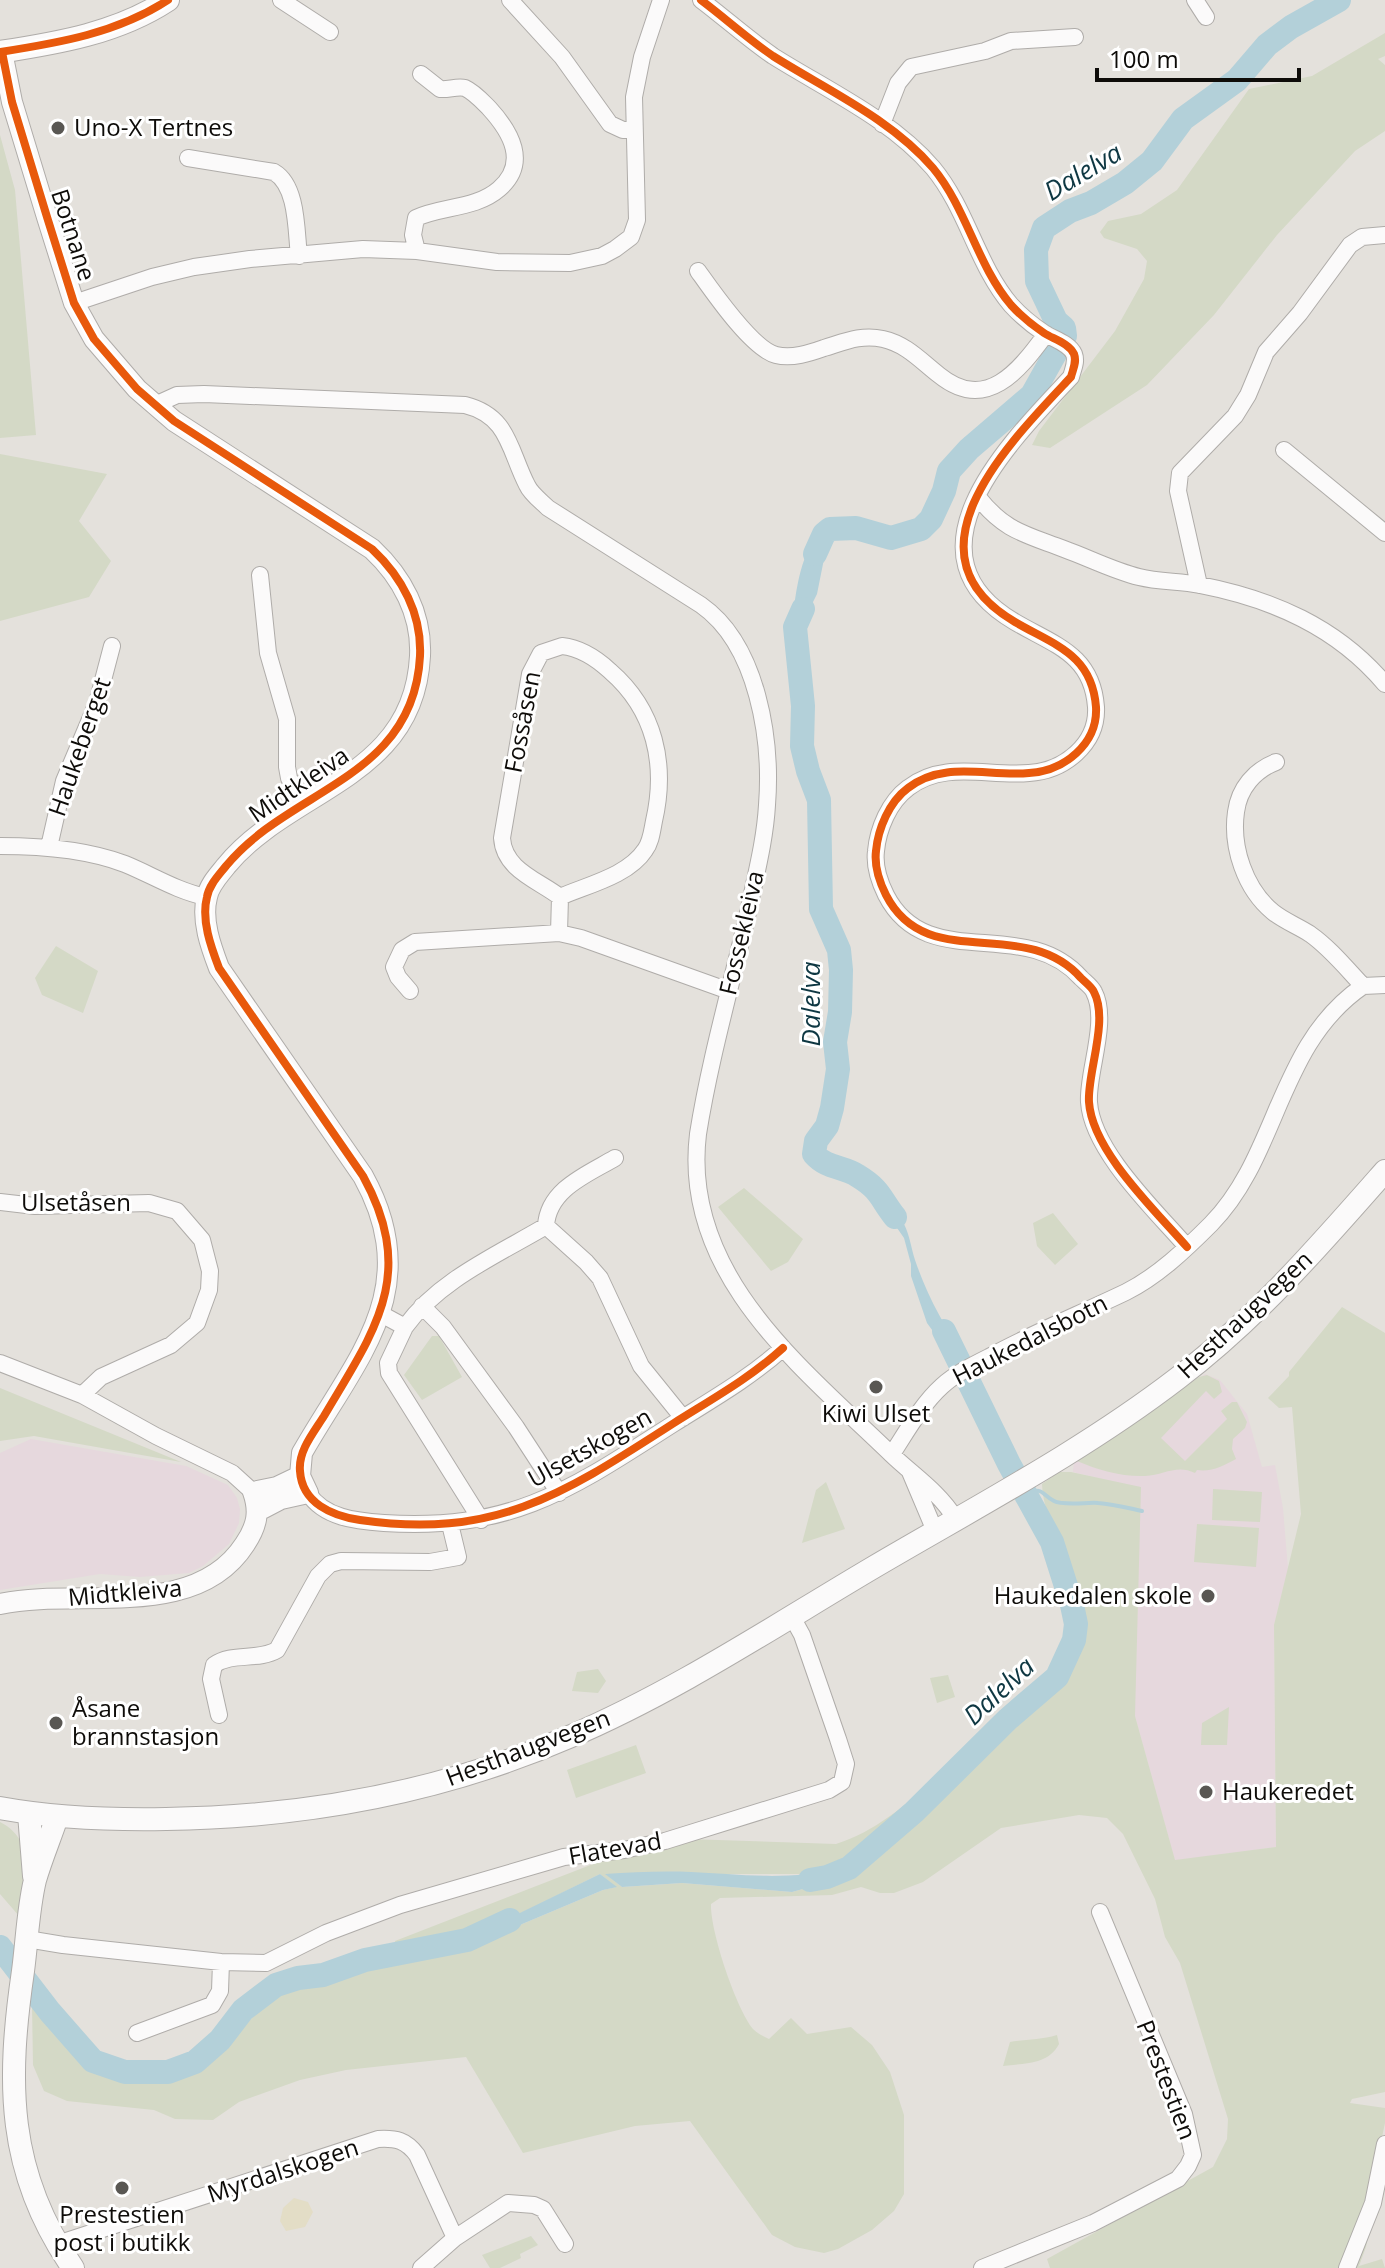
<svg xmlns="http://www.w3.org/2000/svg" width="1385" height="2268" viewBox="0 0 1385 2268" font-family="'Open Sans',sans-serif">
<rect width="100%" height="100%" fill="#e4e1dc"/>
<path fill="#e6d8dd" d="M1205,1374L1220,1380L1247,1414L1262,1467L1275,1465L1283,1508L1288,1569L1274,1625L1276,1847L1175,1861L1135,1716L1122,1484L1073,1472L1074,1459L1157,1409Z
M31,1439L186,1466L228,1485L237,1498L240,1509L239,1523L229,1544L203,1566L189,1573L140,1577L100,1574L0,1590V1453Z"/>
<path fill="#d4d9c6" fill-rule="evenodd" d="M1385,33V56L1378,59L1385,65V131L1355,151L1277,235L1214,315L1147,385L1050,448L1032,445L1039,431L1115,331L1144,279L1147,261L1137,249L1104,238L1100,232L1108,221L1141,214L1177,190L1249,89L1312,76Z
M0,135L15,190L36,435L0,438Z
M0,454L107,474L79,521L111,561L89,597L0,621Z
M56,946L98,971L83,1013L42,995L35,978Z
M744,1188L803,1239L788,1262L771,1271L718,1207Z
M1053,1213L1078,1244L1055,1265L1037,1246L1033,1223Z
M1342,1307L1385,1333V2092L1352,2099L1350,2103L1385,2108V2123L1369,2198L1375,2201L1366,2247L1359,2266L1382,2259L1385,2268H1050L1047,2259L1213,2167L1227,2139L1228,2119L1180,1963L1165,1937L1155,1899L1123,1834L1107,1818L1079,1815L1001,1828L923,1882L894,1893H880L861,1887L832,1895L720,1898L711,1904C710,1931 736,2008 753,2029C758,2034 763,2036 769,2039L791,2018L807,2034L851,2027L872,2045L890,2072L904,2115V2194L894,2211L872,2230L838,2249L824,2253L795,2247L772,2235L690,2121L635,2126L523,2153L466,2057L346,2070L300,2080L239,2102L213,2120L175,2119L154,2110L67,2101L44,2091L33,2065L32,2005C49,2023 63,2045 82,2062C113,2088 166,2085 202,2071L280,1988L394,1961L395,1941L593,1864L655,1838L836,1844C890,1827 930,1781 974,1746C1001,1726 1051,1696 1068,1669C1077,1654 1083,1634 1083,1617C1081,1568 1044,1531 1042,1484L1059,1472H1071L1141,1487L1135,1716L1175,1860L1276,1847L1274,1625L1301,1514L1292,1407L1279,1408L1268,1398L1289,1376V1372ZM838,1867L839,1879L792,1892L682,1883L622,1887L606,1874H816ZM600,1874L616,1887L603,1890L496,1935L483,1932Z
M432,1336H439L462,1377L422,1400L404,1375Z
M1207,1375L1219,1381L1222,1392L1214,1399L1206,1391L1161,1438L1185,1461L1227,1419L1221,1411L1232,1402H1237L1247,1422L1245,1428L1233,1439L1232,1449L1236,1459C1223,1466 1212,1472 1197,1470L1195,1473C1177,1464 1164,1475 1145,1476C1122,1477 1098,1470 1077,1461L1199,1377Z
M0,1388L181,1462L34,1436L0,1441Z
M826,1482L845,1529L802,1543L816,1490Z
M1213,1489L1262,1492L1260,1522L1212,1520Z
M1197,1524L1259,1528L1256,1567L1194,1562Z
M598,1669L606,1681L598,1693L572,1691L577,1672Z
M948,1675L955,1697L937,1703L930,1678Z
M1229,1707L1227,1745H1201L1202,1723Z
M636,1745L646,1773L576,1798L567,1770Z
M0,1822C38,1841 24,1882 19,1916L0,1894Z
M1057,2035L1059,2044C1048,2065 1025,2063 1003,2066L1010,2042C1026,2039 1041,2040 1057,2035Z
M531,2236L538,2245L520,2254L521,2258L500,2268H490L482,2255Z"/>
<path fill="#e3ddc6" d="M294,2198L308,2202L313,2212L305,2227L286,2231L280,2221L283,2208Z"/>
<path fill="#b3d0d9" d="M977,429L987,432L972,461L949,471L964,438Z
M830,529L817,594L795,638L791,630C796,600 798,541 830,529Z
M876,1191L885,1193C885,1205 899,1213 904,1224C910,1236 911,1248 915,1260C926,1292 944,1329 966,1355L954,1360L927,1323L911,1276V1264L904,1238L877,1199Z
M838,1867L839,1879L792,1892L682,1883L622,1887L605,1874C633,1872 663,1871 691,1872C739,1874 793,1882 838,1867Z
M600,1874L617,1887L603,1890L496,1935L481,1932Z"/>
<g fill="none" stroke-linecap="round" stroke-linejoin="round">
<path stroke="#b3d0d9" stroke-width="4" d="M1026,1493C1044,1487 1041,1494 1054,1501C1063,1506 1088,1502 1098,1503C1113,1504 1128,1508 1142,1511"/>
<path stroke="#b3d0d9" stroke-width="24" d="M815,554L824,534L830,529L856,528L891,538L921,529L931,519L944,491L949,471L969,449L1032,395L1065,336L1064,328L1056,321L1037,281L1036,250L1044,228L1070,211L1091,203L1125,183L1152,161L1183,119L1237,80L1267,45L1291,27L1339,0
M803,609L795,627L803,706L802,746L808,771L819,800L821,909L839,950L841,970L840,1012L835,1042L838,1069L832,1108L827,1126L816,1141L814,1154C827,1169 843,1166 858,1176C881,1190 880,1198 895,1217
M810,1880L827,1877L849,1868L914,1812L1008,1719L1057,1677L1074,1640L1076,1624L1072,1605L1052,1542L1009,1464L944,1331
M0,1947L50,2012L93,2061L125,2072H168L195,2062L220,2040L243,2010L276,1985L298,1978L323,1975L365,1960L467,1940L510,1920"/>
<g stroke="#afaca9" stroke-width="18">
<path id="minor" d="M281,0L330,32
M510,0L562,57L610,124L623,130H633
M701,0C725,18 748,39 773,56C827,90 891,119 933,168C967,209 977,265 1011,305C1021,316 1032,325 1044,333C1053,339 1069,343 1074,354C1077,362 1073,369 1071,377C1011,441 897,553 1015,622C1054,645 1092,654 1096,707C1098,744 1064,771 1029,773C988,777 944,760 908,788C889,802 878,829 876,851C874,867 879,881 886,895C927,975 1024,914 1081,978C1085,982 1092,987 1094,992C1109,1021 1087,1073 1089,1102C1092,1151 1156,1211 1187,1247
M1195,0L1206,17
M882,124L898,83L911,67L985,51L1011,41L1075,37
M188,158L274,172C298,186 296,232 299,256
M417,251L413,235L416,218C442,206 476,209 499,189C529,163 511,132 489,108C482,101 474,92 465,88C457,86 448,90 440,89L421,74
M698,271C713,292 752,349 776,355C792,359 810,353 824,348C844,342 861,334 883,339C906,344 921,361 939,375C986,413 1019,371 1046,334
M74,303L152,277L194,267L250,259L363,249L417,251L497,262L570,263L602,256L615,249L631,237L637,220L634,97L642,57L661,0
M155,405L177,395L204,394L465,405C509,416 509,450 527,485C531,494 541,501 548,508L701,605C758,645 772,740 767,805C765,840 756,874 749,908C732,983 710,1058 698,1134C681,1274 801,1367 891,1454C914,1476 938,1491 955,1518
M1284,450L1385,533
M977,496C1004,531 1025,534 1064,549C1089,558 1114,571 1139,577C1159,582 1180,581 1200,585C1272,599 1337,627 1385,684
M260,575L268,653L287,719V767L289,778L303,805
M1199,585L1178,491L1180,473L1235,416L1248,395L1266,352L1300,313L1350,245L1362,237L1385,235
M562,646C581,648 596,658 610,671C655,710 667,764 654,821C652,831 651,842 645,850C628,876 587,885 560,897C538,880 504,870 502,838L530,674L541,653Z
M1276,762C1255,770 1239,788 1236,812C1231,847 1245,889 1273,912C1284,921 1298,926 1310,934C1330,948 1346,968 1363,986
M0,846C41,846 86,849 125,864C152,875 177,891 206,897
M49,847L64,781L97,703L112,646
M559,933L560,897
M410,991L398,977L394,967L402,950L415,942L559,933L581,938L729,991
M0,1202L35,1206L149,1203L177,1211L202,1240L210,1271L209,1290L197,1323L171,1345L101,1377L82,1395
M546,1226L586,1262L600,1278L641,1366L683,1418
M422,1306L443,1327L516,1427L559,1493
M381,1314L405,1327C439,1280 497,1255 546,1226C548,1189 588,1174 615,1158
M405,1327L388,1363L389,1373L481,1520
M0,1363L82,1395L156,1436L232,1473L253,1492
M892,1454C907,1431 922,1404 942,1386C955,1374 973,1365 989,1357C1033,1333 1080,1314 1126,1292C1158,1276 1186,1249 1211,1224C1279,1155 1277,1045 1363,986L1385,985
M910,1472L935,1531
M308,1493C324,1518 356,1521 384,1523C512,1531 570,1490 673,1424C711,1400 750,1378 783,1348
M219,1715L211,1679L214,1665C232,1652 258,1661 277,1650L318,1576L330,1564L341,1561L430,1562L458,1557L450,1524
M27,1939L63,1945L221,1962L266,1963L326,1933L400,1905L564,1857L624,1850L665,1841L829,1790L842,1782L846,1764L838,1739L802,1635L791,1615
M137,2033L212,2005L220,1991L221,1962
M57,2244L378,2139C396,2138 406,2140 417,2155L455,2238L508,2203L534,2205L543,2209L565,2244
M421,2268L455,2238
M982,2268L1093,2223L1178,2179L1188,2166L1193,2155L1184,2114L1100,1912
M1347,2268L1373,2203L1385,2144"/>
</g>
<g stroke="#afaca9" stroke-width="22">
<path id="tertiary" d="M2,52L12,102L47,217L74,303L94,339L137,389L174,421L372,549C402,577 422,614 420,656C414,779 290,788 226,866C219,875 209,885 207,897C201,920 211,947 219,968L363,1176C426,1290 356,1358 302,1453L300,1476L308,1493L281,1499L258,1511
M0,1604C78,1587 195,1622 245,1544C257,1526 260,1512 253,1492L277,1487L300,1476"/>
</g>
<g stroke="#afaca9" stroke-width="24">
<path id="secondary" d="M0,52C58,43 118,33 168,0
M0,1808C55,1818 110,1820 166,1819C304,1817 442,1792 569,1737C675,1692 774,1626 874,1567C976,1507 1083,1451 1178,1378C1256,1319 1320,1245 1385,1171
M29,1814L34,1876
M57,1817C50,1838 41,1859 35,1880C28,1909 27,1941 23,1971C7,2081 6,2172 73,2268"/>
</g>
<use href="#minor" stroke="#fbfafa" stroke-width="16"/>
<use href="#tertiary" stroke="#fbfafa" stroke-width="20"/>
<use href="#secondary" stroke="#fbfafa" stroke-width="22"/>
<g stroke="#fff" stroke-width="13">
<path id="cycleway" d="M701,0C725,18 748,39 773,56C827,90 891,119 933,168C967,209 977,265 1011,305C1021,316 1032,325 1044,333C1053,339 1069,343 1074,354C1077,362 1073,369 1071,377C1011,441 897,553 1015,622C1054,645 1092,654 1096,707C1098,744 1064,771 1029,773C988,777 944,760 908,788C889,802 878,829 876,851C874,867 879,881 886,895C927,975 1024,914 1081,978C1085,982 1092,987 1094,992C1109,1021 1087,1073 1089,1102C1092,1151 1156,1211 1187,1247
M0,52C58,43 118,33 168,0
M2,52L12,102L47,217L74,303L94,339L137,389L174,421L372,549C402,577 422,614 420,656C414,779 290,788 226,866C219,875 209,885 207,897C201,920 211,947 219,968L363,1176C418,1276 374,1331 324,1416C314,1432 298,1451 300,1471C302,1503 332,1516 360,1520C496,1540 565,1493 674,1423C712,1399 750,1378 783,1348"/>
</g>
<use href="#cycleway" stroke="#e8590c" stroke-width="8"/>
</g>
<g fill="#595753" stroke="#fff" stroke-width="3">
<circle cx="58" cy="128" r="8"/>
<circle cx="876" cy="1387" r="8"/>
<circle cx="1208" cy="1596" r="8"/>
<circle cx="56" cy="1723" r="8"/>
<circle cx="1206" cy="1792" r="8"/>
<circle cx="122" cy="2188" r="8"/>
</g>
<g text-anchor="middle" stroke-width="6" stroke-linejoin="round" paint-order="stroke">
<g font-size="24" fill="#0e0c09" stroke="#fff" text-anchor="start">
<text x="74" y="136">Uno-X Tertnes</text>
<text x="876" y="1422" text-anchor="middle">Kiwi Ulset</text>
<text x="1192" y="1604" text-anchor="end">Haukedalen skole</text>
<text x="72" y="1717">Åsane<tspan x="72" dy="28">brannstasjon</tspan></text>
<text x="1222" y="1800">Haukeredet</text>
<text x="122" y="2223" text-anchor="middle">Prestestien<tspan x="122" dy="28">post i butikk</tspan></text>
</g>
<g font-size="24" fill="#0e0c09" stroke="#fff">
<text transform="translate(73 235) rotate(72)" y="8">Botnane</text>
<text transform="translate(523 722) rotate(-79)" y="8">Fossåsen</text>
<text transform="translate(80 747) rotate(-71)" y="8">Haukeberget</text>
<text transform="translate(299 785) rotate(-34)" y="8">Midtkleiva</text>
<text transform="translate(742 933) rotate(-77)" y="8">Fossekleiva</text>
<text x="76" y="1211">Ulsetåsen</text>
<text transform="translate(1245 1315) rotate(-43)" y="8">Hesthaugvegen</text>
<text transform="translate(1030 1340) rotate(-27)" y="8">Haukedalsbotn</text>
<text transform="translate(590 1448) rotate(-29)" y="8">Ulsetskogen</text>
<text transform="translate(125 1593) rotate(-5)" y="8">Midtkleiva</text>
<text transform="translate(528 1748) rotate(-21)" y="8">Hesthaugvegen</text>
<text transform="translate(615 1849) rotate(-10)" y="8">Flatevad</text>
<text transform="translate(1166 2080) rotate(69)" y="8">Prestestien</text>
<text transform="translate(283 2171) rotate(-18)" y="8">Myrdalskogen</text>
</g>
<g font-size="26" font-style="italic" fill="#0e3742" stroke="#fff">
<text transform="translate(1083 172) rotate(-31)" y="9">Dalelva</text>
<text transform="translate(811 1004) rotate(-90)" y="9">Dalelva</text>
<text transform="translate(999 1691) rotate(-43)" y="9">Dalelva</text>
</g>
</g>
<path d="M1097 68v12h202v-12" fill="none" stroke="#0e0c09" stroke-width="4"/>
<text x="1109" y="68" font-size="24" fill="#0e0c09" stroke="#ffffff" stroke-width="6" paint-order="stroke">100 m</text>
</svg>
